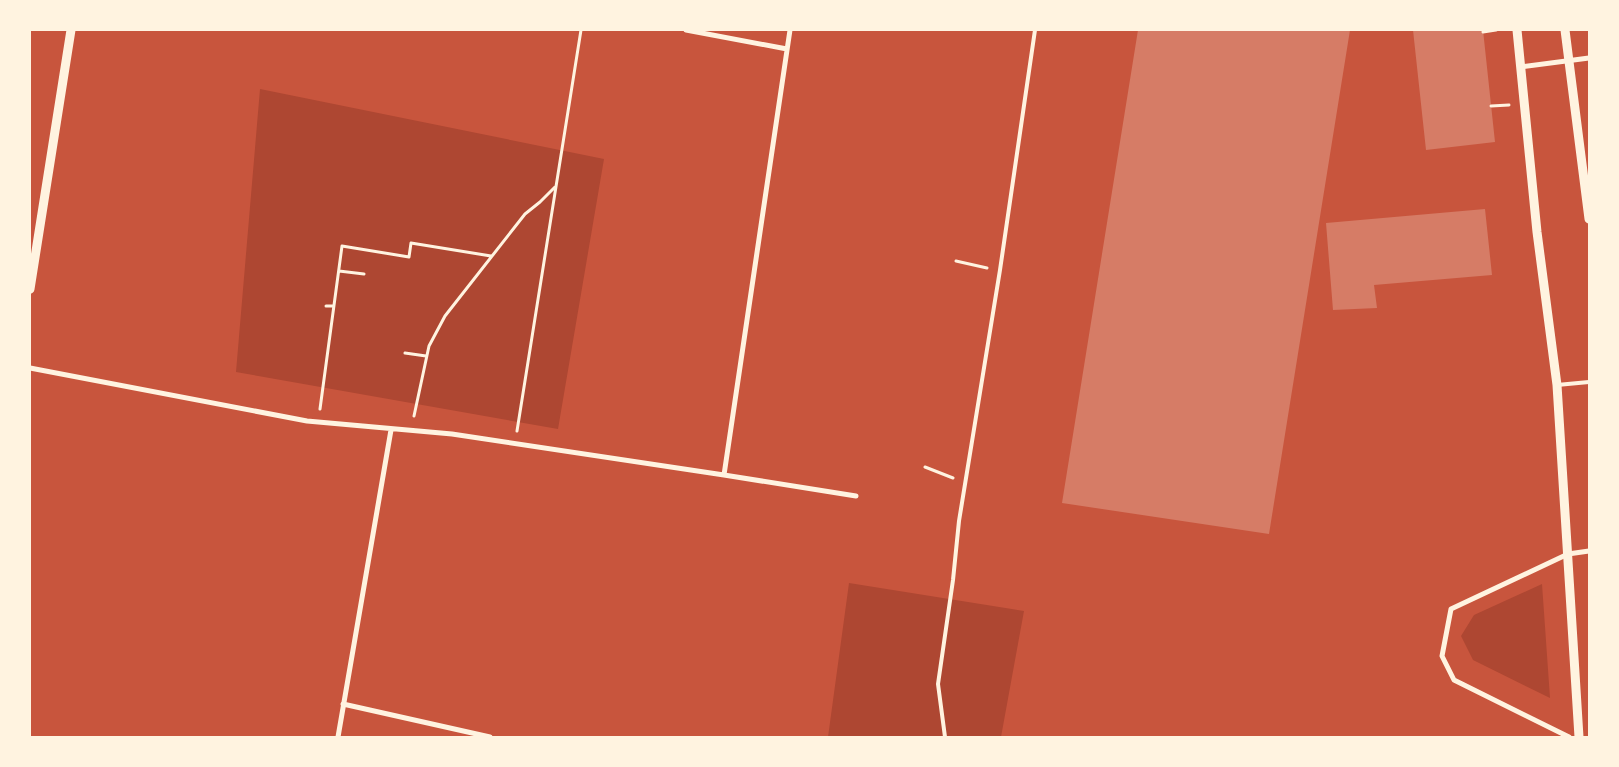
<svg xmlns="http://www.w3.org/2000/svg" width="1619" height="767" viewBox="0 0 1619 767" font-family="Poppins,sans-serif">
<rect width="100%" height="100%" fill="#c8553d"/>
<path fill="#ae4732" d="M260,89L604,159L558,429L236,372Z
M849,583L1024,611L1001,737H828Z
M1542,584L1550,698L1473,660L1461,636L1474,615Z"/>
<path fill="#d67c66" d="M1138,30H1350L1269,534L1062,503Z
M1413,30H1483L1495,142L1426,150Z
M1485,209L1492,275L1374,285L1377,308L1333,310L1326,223Z"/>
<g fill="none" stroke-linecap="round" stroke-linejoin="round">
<path stroke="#fff3e0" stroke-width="3" d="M1483,32L1496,30
M1491,106L1509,105
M956,261L987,268
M339,271L364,274
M326,306H334
M405,353L426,356
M320,409L342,246L409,257L411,243L491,256
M414,416L429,346L445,316L525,214L540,202L555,187
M517,431L581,30
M925,467L953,478"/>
<path stroke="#fff3e0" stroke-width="4" d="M1557,385L1589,382
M945,737L938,684L953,580L959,521L1000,270L1035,30"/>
<path stroke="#fff3e0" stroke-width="5" d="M686,30L787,49
M1520,67L1589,58
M30,368L307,421L452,434L724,475L856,496
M724,475L790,30
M343,704L490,737
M338,737L391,430
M1569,737L1454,680L1442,656L1451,609L1568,554L1589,551"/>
<path stroke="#fff3e0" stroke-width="9" d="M1517,30L1537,232L1557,385L1579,737
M1565,30L1589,219
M30,289L71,30"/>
</g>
<rect width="1619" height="767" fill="none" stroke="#fff3e0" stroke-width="62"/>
</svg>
